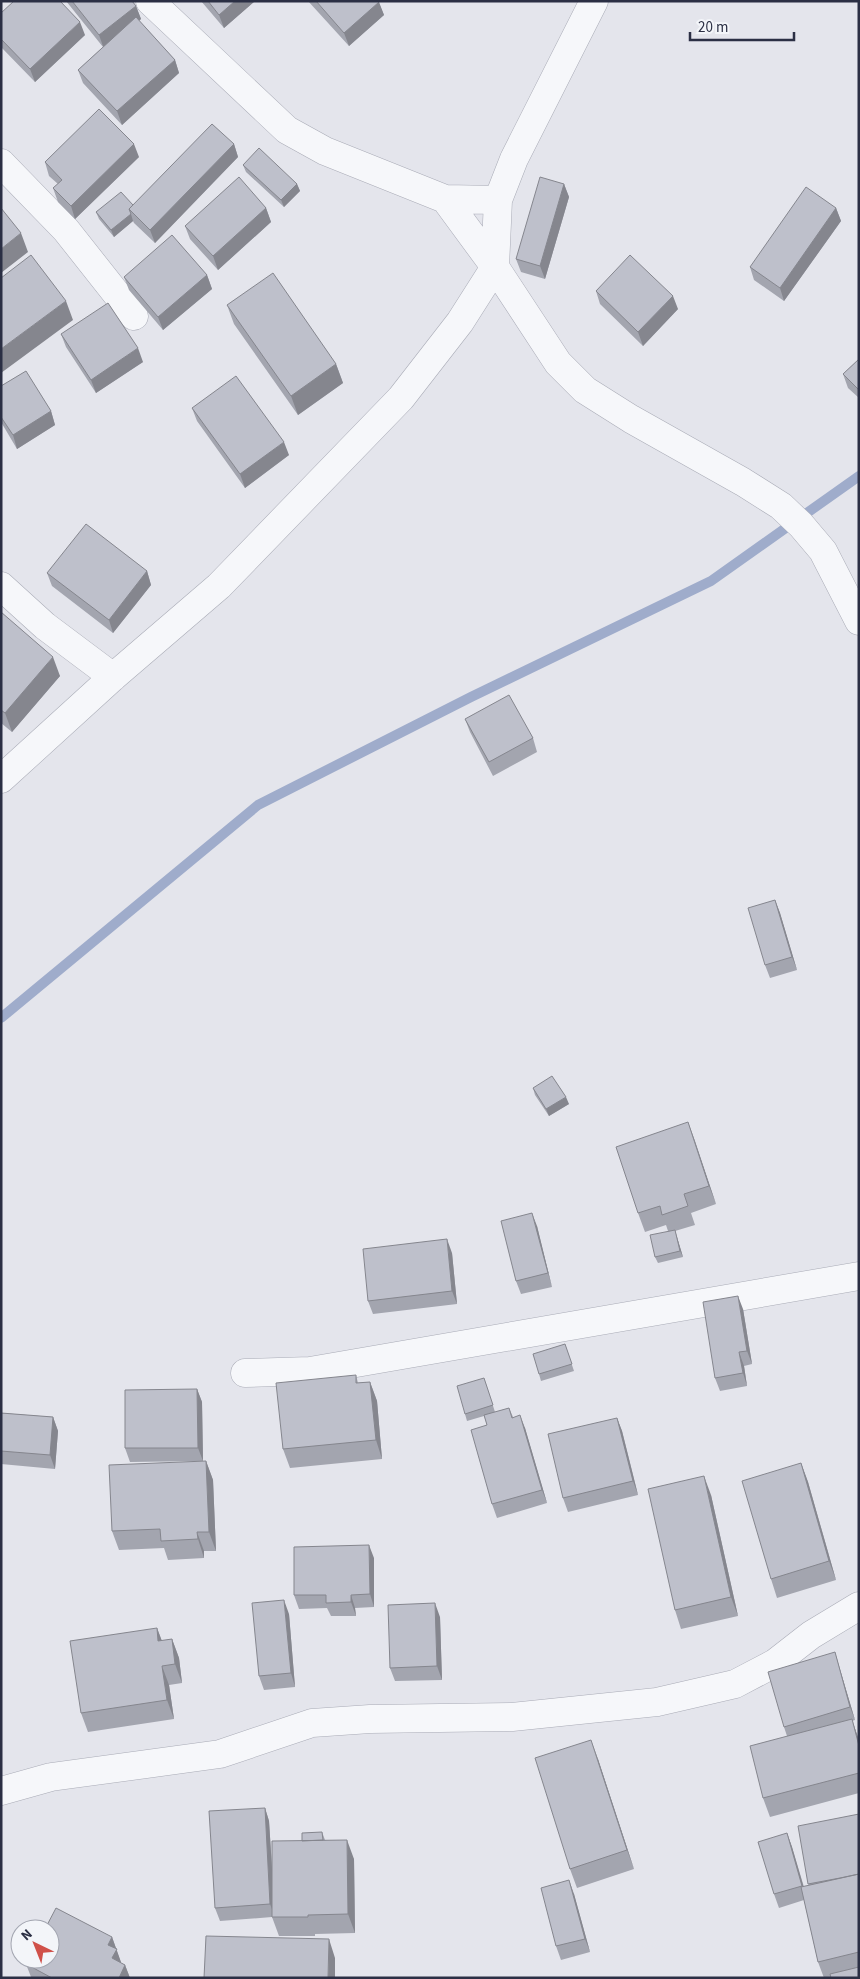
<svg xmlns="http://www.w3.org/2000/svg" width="860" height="1979" viewBox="0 0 860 1979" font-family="'Source Sans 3',sans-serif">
<rect width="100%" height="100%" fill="#e4e5ec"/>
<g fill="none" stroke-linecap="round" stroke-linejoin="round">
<path stroke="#9faccb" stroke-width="10" d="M1,1018L258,805L471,697L711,581L859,476"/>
<g stroke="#a9abb6" stroke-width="29">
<path id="street" d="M150,1L287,130L325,151L445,199L498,200
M594,1L514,159L498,200L495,267L558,363L585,390L631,419L743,482L781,506L801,525L823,551L859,621
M1,163L66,230L134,316
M1,586L45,626L113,677
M1,779L113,677L219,586L401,398L460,322L495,267L445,199
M245,1373L310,1371L859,1276
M1,1791L51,1777L220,1754L312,1723L370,1719L512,1717L657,1702L735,1684L775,1663L811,1635L859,1606"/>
</g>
<use href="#street" stroke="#f6f7fa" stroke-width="28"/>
</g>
<path fill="#a3a5af" d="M66,1H132L136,6L141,19L139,21L175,60L179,73L122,125L83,83L78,70L103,47Z
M201,1H255L224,28Z
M308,1H378L384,15L349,46Z
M1,13L85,35L35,82L1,47Z
M234,144L238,157L155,243L134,223L133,221L114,237L99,219L96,212L133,205Z
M139,157L75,219L58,202L53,188L58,184L49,176L45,162Z
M243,165L297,184L300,191L284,207L246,172Z
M564,184L569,197L545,279L521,272L516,259Z
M266,208L271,222L218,270L190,239L185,226Z
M836,208L841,221L784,301L754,280L750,267Z
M207,275L212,289L163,330L129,290L124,277Z
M596,291L678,309L643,346L600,304Z
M227,305L336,364L343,383L298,415L234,324Z
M61,334L143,362L96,393L66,347Z
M859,359V398L848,388L843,374Z
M1,386L51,411L55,425L17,449L1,422Z
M192,408L289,455L245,488L197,421Z
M147,571L151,585L113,633L52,586L47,573Z
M1,612L60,676L12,732L1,723Z
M465,719L533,738L537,752L493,776L470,732Z
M775,900L780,913L797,970L770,978L765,965Z
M533,1088L569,1104L549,1116L535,1095Z
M688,1122L716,1204L691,1213L695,1225L675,1231L683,1257L658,1263L655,1257L668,1231L666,1225L645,1232L638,1213Z
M537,1226L552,1287L521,1294L516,1281Z
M452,1253L457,1304L373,1314L368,1301Z
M743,1309L752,1364L744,1366L747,1386L720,1391L715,1378Z
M565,1344L574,1371L541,1381L539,1374Z
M356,1375L358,1383L370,1382L377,1401L382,1459L290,1468L283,1449Z
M484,1378L495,1412L509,1408L513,1417L525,1428L547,1503L497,1518L492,1504L487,1425L484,1416L467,1421L465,1414Z
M197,1389L202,1402L203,1461L130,1462L125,1448Z
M1,1413L53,1417L58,1431L55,1469L1,1464Z
M617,1418L622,1431L638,1495L568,1512L563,1498Z
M206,1461L213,1480L216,1551H204V1558L168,1560L164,1548L119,1550L112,1531Z
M801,1463L808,1482L836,1580L777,1598L771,1579Z
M711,1495L738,1616L681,1629L675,1610Z
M374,1558V1607L355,1608L356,1616H331L327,1608L299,1609L294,1595Z
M289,1614L295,1687L264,1690L259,1676Z
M440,1617L442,1680L395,1681L390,1668Z
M157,1628L162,1641L172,1639L179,1658L182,1683L169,1685L174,1719L88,1732L81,1713Z
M835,1652L839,1666L855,1720L852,1721L859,1739V1793L770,1817L763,1798L787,1736L784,1727Z
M598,1759L634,1869L577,1888L570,1869Z
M265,1808L269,1821L272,1867L302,1841L322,1832L325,1840L354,1859L355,1933L315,1934V1936H279L272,1917L220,1921L215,1908Z
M859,1814V1978H824L818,1962L804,1900L779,1908L774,1894L787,1833L792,1847L804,1887L809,1885L808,1884Z
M574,1894L590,1952L561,1960L556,1946Z
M112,1937L121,1963L125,1965L130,1978L31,1977L26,1964Z"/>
<path fill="#85868e" d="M235,1H255L224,28L219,15Z
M379,2L384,15L349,46L344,33Z
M136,6L141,19L104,49L99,35Z
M80,22L85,35L35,82L30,69Z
M175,60L179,73L122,125L117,111Z
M134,144L139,157L75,219L71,206Z
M234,144L238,157L155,243L150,230Z
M297,184L300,191L284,207L281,200Z
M564,184L569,197L545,279L540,266Z
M266,208L271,222L218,270L213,256Z
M836,208L841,221L784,301L780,288Z
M131,214L133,221L114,237L111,230Z
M21,233L28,252L1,273V249Z
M207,275L212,289L163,330L158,317Z
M673,296L678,309L643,346L638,332Z
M66,301L73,320L1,373V349Z
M138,348L143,362L96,393L91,380Z
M336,364L343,383L298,415L291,396Z
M51,411L55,425L17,449L13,435Z
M284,442L289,455L245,488L240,474Z
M147,571L151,585L113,633L109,620Z
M53,657L60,676L12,732L5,713Z
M775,900L780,913L797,970L792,957Z
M566,1097L569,1104L549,1116L546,1109Z
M688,1122L695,1141L716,1204L709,1186Z
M532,1213L537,1226L552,1287L548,1273Z
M675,1230L677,1237L683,1257L680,1251Z
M447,1239L452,1253L457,1304L452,1291Z
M738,1296L743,1309L752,1364L747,1351Z
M739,1352L744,1366L747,1386L743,1373Z
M370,1382L377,1401L382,1459L376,1440Z
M197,1389L202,1402L203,1461L198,1448Z
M520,1415L525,1428L547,1503L542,1490Z
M53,1417L58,1431L55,1469L50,1455Z
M617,1418L622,1431L638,1495L633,1481Z
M206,1461L213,1480L216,1551L209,1532Z
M801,1463L808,1482L836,1580L829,1561Z
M704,1476L711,1495L738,1616L731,1597Z
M197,1532L204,1551V1558L198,1539Z
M369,1545L374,1558V1607L370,1594Z
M351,1595L355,1608L356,1616L351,1602Z
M284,1600L289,1614L295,1687L291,1673Z
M435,1603L440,1617L442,1680L437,1666Z
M157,1628L164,1647L158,1641Z
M172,1639L179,1658L182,1683L175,1664Z
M835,1652L839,1666L855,1720L850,1707Z
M162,1666L169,1685L174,1719L167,1700Z
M852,1719L858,1738L859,1746Z
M591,1740L598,1759L634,1869L627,1850Z
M265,1808L269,1821L275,1917L270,1904Z
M787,1833L792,1847L807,1899L802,1886Z
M347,1840L354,1859L355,1933L348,1914Z
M569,1880L574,1894L590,1952L585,1939Z
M112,1937L121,1962L117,1971L108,1945Z
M329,1939L335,1958V1978H328Z
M125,1965L130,1978H119Z"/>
<path fill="#bec0cb" stroke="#85868e" d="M14,1H60L80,22L30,69L1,39V13Z
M72,1H132L136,6L99,35Z
M208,1H235L219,15Z
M316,1H378L379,2L344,33Z
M136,17L175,60L117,111L78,70Z
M99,109L134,144L71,206L53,188L62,180L45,162Z
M212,124L234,144L150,230L129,209Z
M259,148L297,184L281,200L243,165Z
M239,177L266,208L213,256L185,226Z
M540,177L564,184L540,266L516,259Z
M806,187L836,208L780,288L750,267Z
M121,192L133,205L129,209L131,214L111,230L96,212Z
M1,208L21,233L1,249Z
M172,235L207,275L158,317L124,277Z
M31,255L66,301L1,349V278Z
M630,255L673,296L638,332L596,291Z
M273,273L336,364L291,396L227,305Z
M108,303L138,348L91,380L61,334Z
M859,359V390L843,374Z
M26,371L51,411L13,435L1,417V386Z
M236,376L284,442L240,474L192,408Z
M86,524L147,571L109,620L47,573Z
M1,612L53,657L5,713L1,710Z
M509,695L533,738L489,762L465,719Z
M775,900L792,957L765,965L748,908Z
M552,1076L566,1097L546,1109L533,1088Z
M688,1122L709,1186L684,1194L688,1206L662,1215L660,1206L638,1213L616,1147Z
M532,1213L548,1273L516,1281L501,1221Z
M675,1230L680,1251L655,1257L650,1235Z
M447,1239L452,1291L368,1301L363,1249Z
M738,1296L747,1351L739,1352L743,1373L715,1378L703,1302Z
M565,1344L572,1364L539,1374L533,1354Z
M356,1375V1383L370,1382L376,1440L283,1449L276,1383Z
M484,1378L493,1405L465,1414L457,1386Z
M197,1389L198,1448H125V1390Z
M509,1408L512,1418L520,1415L542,1490L492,1504L471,1430L487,1425L484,1415Z
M1,1413L53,1417L50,1455L1,1451Z
M617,1418L633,1481L563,1498L548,1434Z
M206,1461L209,1532H197L198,1539L161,1541L160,1529L112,1531L109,1465Z
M801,1463L829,1561L771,1579L742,1481Z
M704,1476L731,1597L675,1610L648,1489Z
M369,1545L370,1594L351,1595V1602L326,1603V1595H294V1547Z
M284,1600L291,1673L259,1676L252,1603Z
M435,1603L437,1666L390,1668L388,1605Z
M157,1628L158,1641L172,1639L175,1664L162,1666L167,1700L81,1713L70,1641Z
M835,1652L850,1707L784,1727L768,1672Z
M852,1719L859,1746V1773L763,1798L750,1746Z
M591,1740L627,1850L570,1869L535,1758Z
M265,1808L270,1904L215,1908L209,1811Z
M859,1814V1874L840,1878L808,1884L798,1826Z
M322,1832L323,1840L302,1841V1833Z
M787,1833L802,1886L774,1894L758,1842Z
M347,1840L348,1914L308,1915V1917H272V1841Z
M859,1874V1952L818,1962L801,1887Z
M569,1880L585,1939L556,1946L541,1888Z
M56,1908L112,1937L108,1945L117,1949L112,1958L125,1965L119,1978H52L26,1964L29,1959H50V1929H45Z
M206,1936L329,1939L328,1978H204Z
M859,1967V1978H831L830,1974Z"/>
<rect width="860" height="1979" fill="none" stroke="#2b2f44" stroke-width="5"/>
<g transform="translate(35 1944) rotate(317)"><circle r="24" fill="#f3f5f9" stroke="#a3a6b1"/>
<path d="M0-4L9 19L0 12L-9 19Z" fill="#d05049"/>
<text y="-8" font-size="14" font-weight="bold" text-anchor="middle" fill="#2b2f44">N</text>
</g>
<path d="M690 32v8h104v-8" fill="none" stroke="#2b2f44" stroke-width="2.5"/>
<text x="698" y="32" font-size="15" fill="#2b2f44" stroke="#f3f5f9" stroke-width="4" paint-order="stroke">20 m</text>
</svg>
